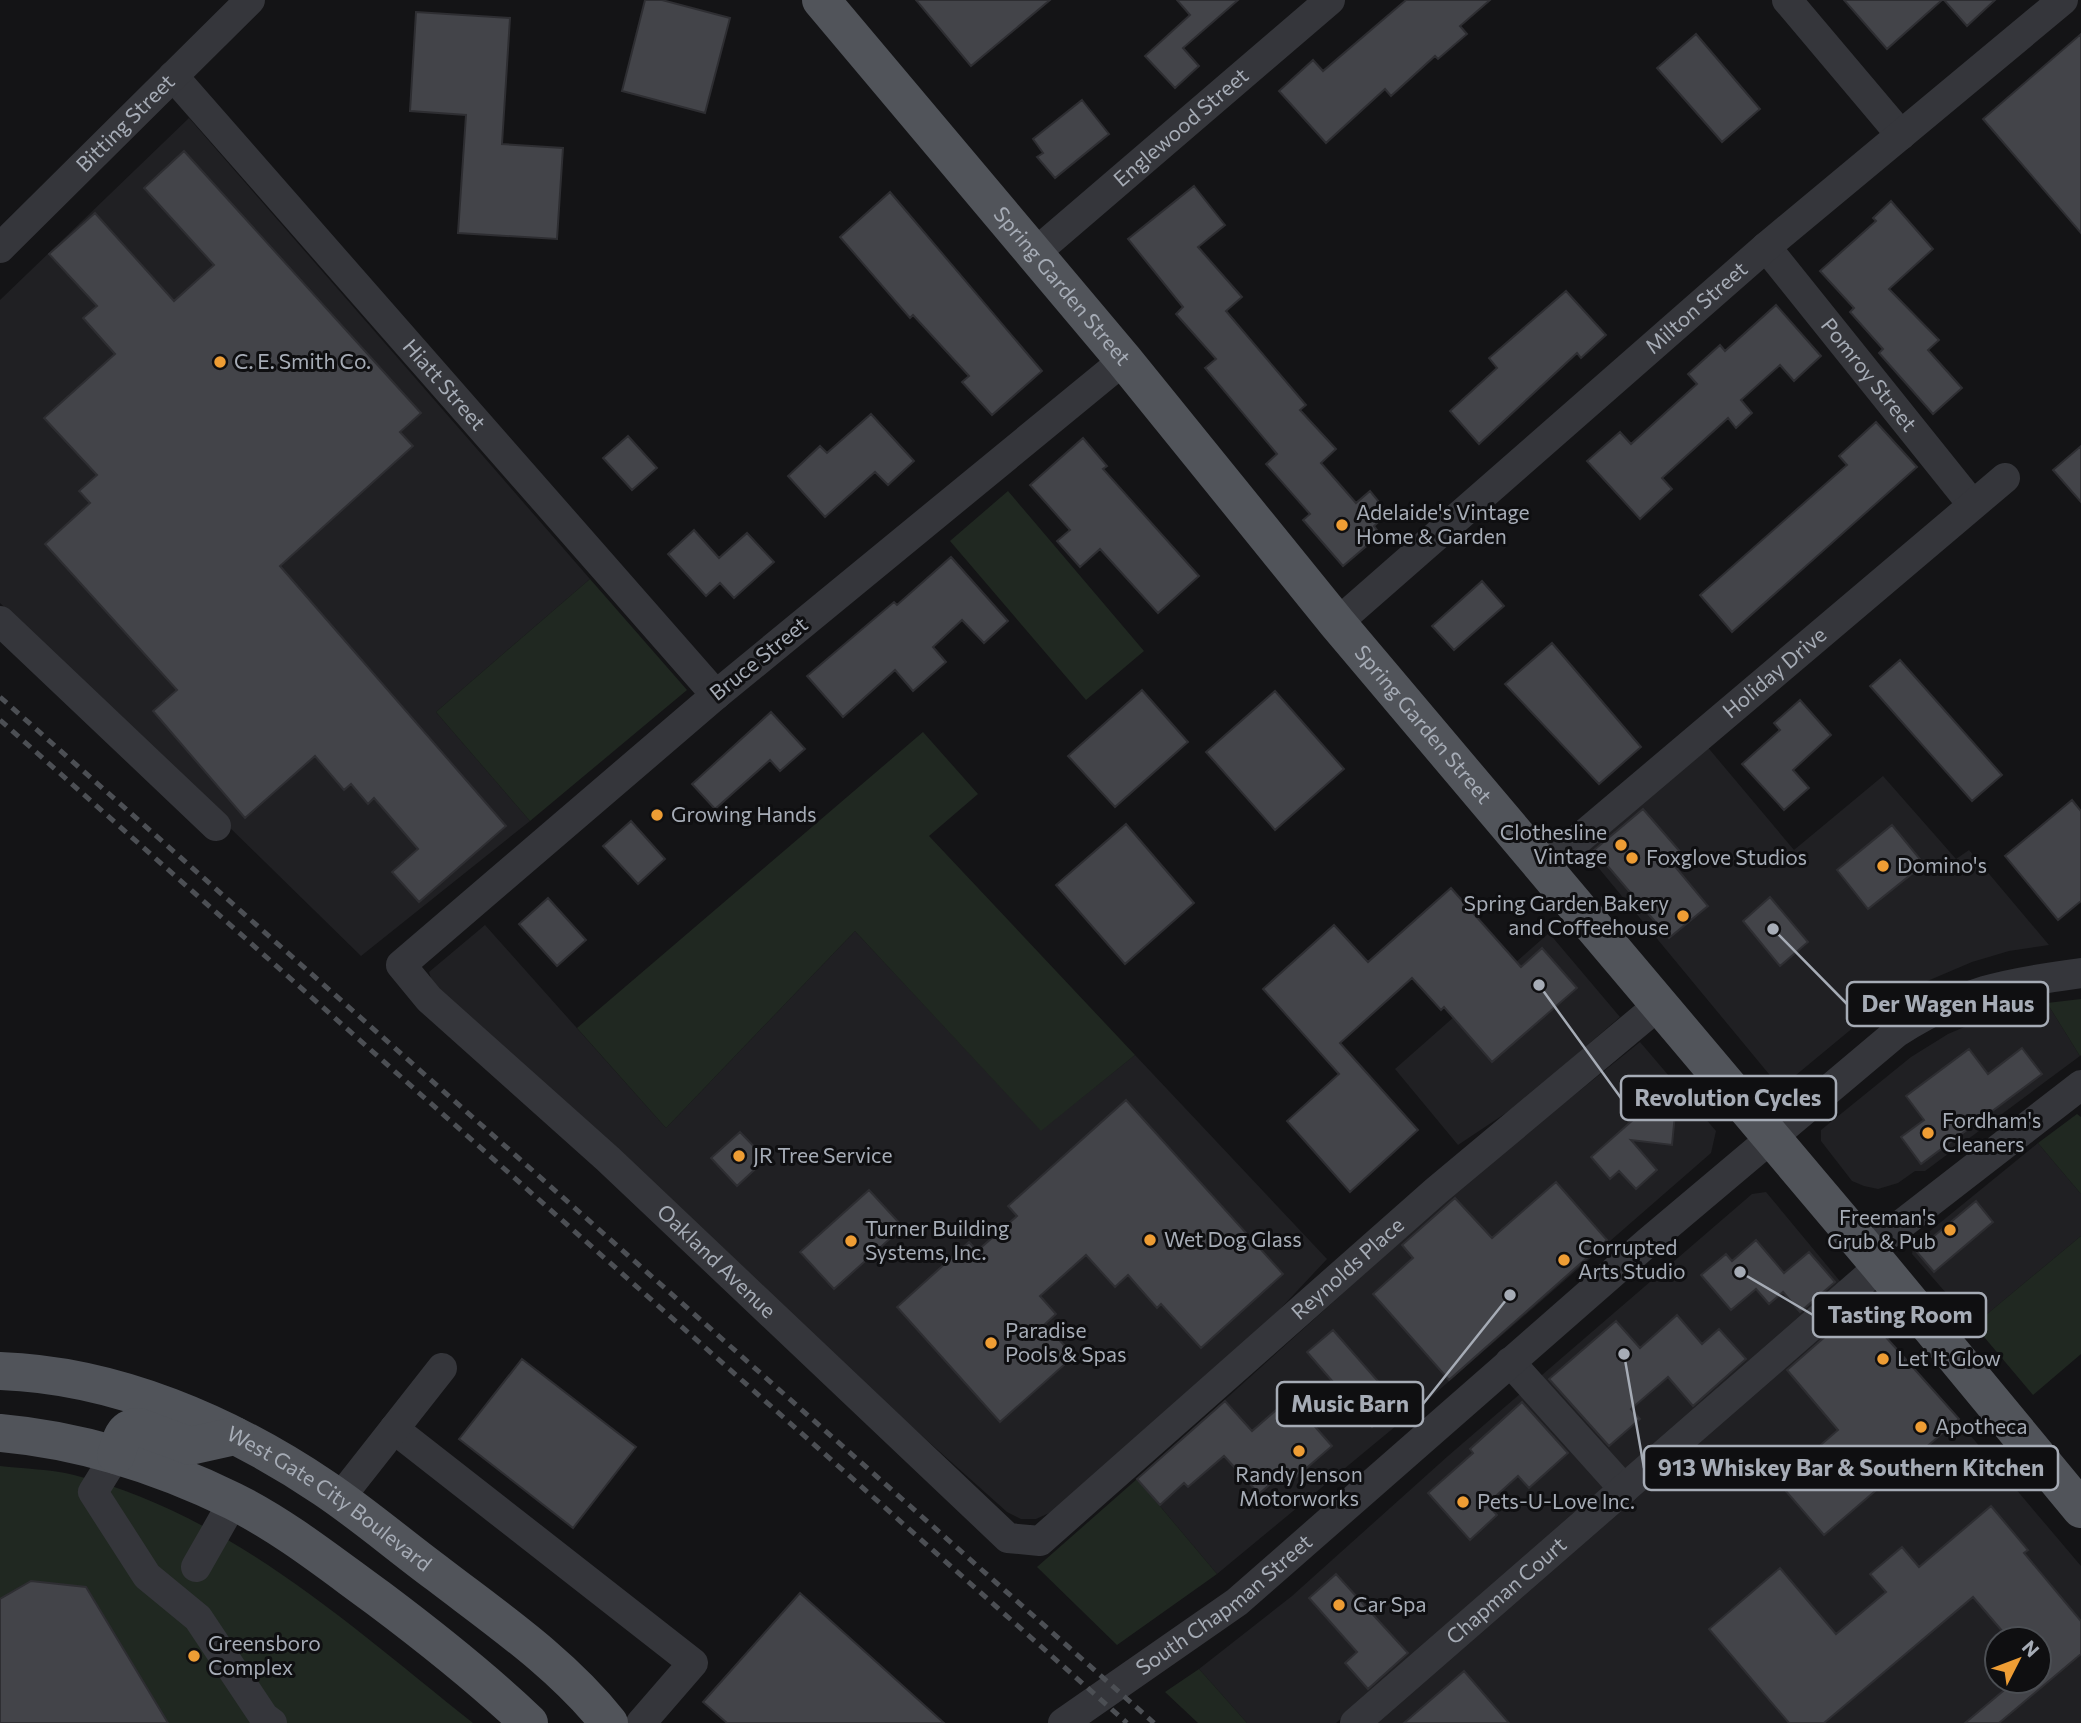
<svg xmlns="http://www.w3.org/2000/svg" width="2081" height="1723" viewBox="0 0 2081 1723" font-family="Commissioner,sans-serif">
<rect width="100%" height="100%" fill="#141416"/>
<path fill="#202023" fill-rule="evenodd" d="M189,118L590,579L436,712L530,821L361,956L0,603V300Z
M1705,744L1794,850L1883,776L1956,859L1969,850L2049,945L2009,951L1972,962L1918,985L1866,1017L1790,1080L1782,1082L1773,1079L1587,854L1586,847Z
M485,925L666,1128L855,931L1041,1130L1135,1055L1327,1259L1267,1323L1058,1509L1036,1519H1021L1007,1512L824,1348L434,989L429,972Z
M1549,933L1620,1017L1518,1105L1458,1145L1395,1069Z
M2047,1003L2080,1056L1925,1171H1915L1898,1183L1878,1189L1864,1186L1852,1181L1821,1141V1130L1911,1057L1948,1034L1995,1014Z
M1640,1042L1716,1131L1711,1153L1431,1397L1217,1574L1137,1479L1464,1184Z
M2038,1143L2081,1194V1236L1974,1325L1912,1254L1914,1244Z
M1766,1192L1844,1286L1336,1723H1247L1199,1669L1292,1596L1448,1456L1752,1194Z
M1859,1304L2081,1566V1723H1371ZM1997,1639H2039V1681H1997Z"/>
<path fill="#202821" d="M1008,491L1144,651L1086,700L950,541Z
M590,579L687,690L530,821L436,712Z
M923,732L978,794L929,836L1135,1055L1041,1131L855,931L666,1128L577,1028Z
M2081,999V1055L2080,1056L2047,1003Z
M2077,1114L2081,1117V1194L2038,1143Z
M2081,1236V1354L2033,1395L1974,1325Z
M0,1466C24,1469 51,1469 74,1475C231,1515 349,1625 473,1723H0Z
M1137,1479L1217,1574L1117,1645L1037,1567Z
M1199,1669L1247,1723H1198L1165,1692Z"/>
<path fill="#434449" stroke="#2e2e32" stroke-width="2" d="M645,0H662L730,18L705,113L622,91Z
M916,0H1050L971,66Z
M1177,0H1238L1183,48L1199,66L1175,88L1145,56L1190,15Z
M1406,0H1490L1460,26L1467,34L1438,59L1435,56L1391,96L1385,89L1326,143L1279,91L1313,60L1323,71Z
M1844,0H1942L1887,49Z
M1944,0H1995L1967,26Z
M416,12L510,18L502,144L563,148L557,239L458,233L466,115L410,111Z
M1696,34L1760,109L1722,142L1657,68Z
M2081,34V233L1983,119Z
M1082,100L1109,134L1055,178L1037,157L1043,153L1033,139Z
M184,151L421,413L400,432L413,446L280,566L506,826L419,902L392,872L418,849L374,798L368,804L351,784L344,790L315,756L245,818L153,711L177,690L45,544L90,503L79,491L97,475L44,418L115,354L83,318L97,306L49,254L95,213L174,301L214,265L144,188Z
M1194,186L1225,225L1198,247L1242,297L1226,311L1306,405L1300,410L1336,449L1321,463L1356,503L1370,491L1388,513L1374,526L1377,530L1367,539L1370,543L1343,566L1303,520L1310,514L1266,464L1277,454L1205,368L1216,359L1176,314L1183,307L1128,239Z
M890,192L1042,371L992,415L962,382L969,376L913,315L910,318L840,237Z
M1891,201L1933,249L1889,289L1939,340L1928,350L1962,388L1933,414L1879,353L1883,349L1850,312L1854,308L1820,271L1876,221L1873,218Z
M1566,291L1606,335L1581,358L1577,353L1479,444L1450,411L1497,368L1489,358Z
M1776,305L1821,356L1794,381L1780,365L1741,400L1752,413L1736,428L1728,418L1662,478L1672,489L1640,519L1587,461L1620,432L1631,444L1697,384L1688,374L1720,345L1725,351Z
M871,414L914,461L888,485L875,472L825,517L788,476L820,446L827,453Z
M1876,422L1917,467L1732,632L1700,595L1847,465L1839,456Z
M628,436L657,468L632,490L603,458Z
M1083,438L1107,466L1103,469L1199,576L1158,613L1100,549L1080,567L1057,541L1070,530L1030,485Z
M2081,446V502L2053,470Z
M694,530L719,558L747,533L774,562L734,598L720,583L706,596L668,554Z
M951,557L1008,621L984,643L962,620L933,647L946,662L913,691L895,670L843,717L807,676L894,602L897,605Z
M1482,581L1504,606L1454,650L1432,626Z
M1552,643L1641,747L1599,784L1505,684Z
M1900,660L2002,775L1972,801L1870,686Z
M1142,690L1188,742L1115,807L1068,756Z
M1275,691L1344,769L1275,830L1206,752Z
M1800,700L1831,735L1793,770L1809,788L1784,810L1742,764L1780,730L1774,723Z
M771,712L805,749L780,771L770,760L715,809L692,784Z
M2072,800L2081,811V901L2058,920L2005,856Z
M1643,809L1683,855L1673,864L1708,906L1669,938L1594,850Z
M631,821L665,859L638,884L603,846Z
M1126,824L1194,903L1125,964L1056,885Z
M1892,825L1924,864L1868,909L1837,870Z
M1451,888L1521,967L1542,948L1577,988L1492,1062L1444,1007L1441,1010L1412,978L1340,1043L1418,1130L1350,1192L1287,1121L1339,1074L1263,989L1334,925L1368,962Z
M1770,897L1808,942L1780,966L1743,921Z
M548,898L586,940L557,966L519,924Z
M2022,1048L2042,1074L1921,1164L1901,1137L1924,1120L1906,1096L1969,1049L1988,1074Z
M1126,1100L1283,1274L1201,1348L1161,1304L1157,1308L1128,1275L1115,1287L1086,1255L1040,1296L1056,1314L1045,1324L1074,1356L1000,1422L897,1307L969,1242L977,1251L1017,1216L1008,1206Z
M1643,1111L1675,1114L1672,1145L1631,1140L1657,1170L1636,1189L1619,1171L1610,1179L1591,1157Z
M740,1132L766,1159L737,1186L711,1158Z
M1556,1182L1607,1240L1449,1380L1373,1294L1413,1258L1402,1245L1455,1198L1492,1238Z
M869,1190L903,1227L834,1289L800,1252Z
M1976,1201L1993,1222L1934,1272L1916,1251Z
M1756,1240L1784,1273L1809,1252L1835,1282L1800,1312L1783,1292L1769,1304L1756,1289L1731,1310L1701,1275L1726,1254L1732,1261Z
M1859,1307L1959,1419L1824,1535L1778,1482L1838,1430L1787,1370Z
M1677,1315L1702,1344L1719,1329L1746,1359L1693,1406L1668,1377L1631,1409L1640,1419L1609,1446L1549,1379L1616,1321L1640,1348Z
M1333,1330L1398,1404L1372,1427L1307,1352Z
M522,1359L636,1447L573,1528L459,1439Z
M1290,1398L1332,1446L1295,1478L1287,1469L1259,1494L1224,1456L1188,1487L1184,1483L1160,1505L1137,1479L1225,1401L1252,1431Z
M1522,1402L1568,1453L1529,1488L1518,1476L1487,1504L1497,1515L1470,1540L1428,1493L1473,1453L1470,1449Z
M1991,1506L2028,1550L2024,1553L2081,1621V1654L1999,1723H1965L2015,1681H2039V1639H2009L1973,1597L1824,1723H1789L1709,1629L1780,1568L1836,1634L1886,1592L1870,1574L1902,1547L1919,1567Z
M1336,1574L1408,1653L1368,1689L1345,1663L1357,1652L1309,1598Z
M31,1581L86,1587L168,1723H0V1599Z
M800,1593L944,1723H727L703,1702Z
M1464,1671L1509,1723H1404Z"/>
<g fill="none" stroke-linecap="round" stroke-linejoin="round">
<g stroke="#35363b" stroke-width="30">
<path d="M1787,0L1901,135"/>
<path id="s1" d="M173,76L716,695"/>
<path id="s2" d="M1766,247L1972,504"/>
<path id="s3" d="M0,248L250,0"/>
<path id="s4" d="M1034,254L1330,0"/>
<path id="s5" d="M1124,360L716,695L401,965L429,999L608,1159L1008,1538L1040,1541L1436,1191L1660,1004"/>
<path d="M0,621L216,826"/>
<path id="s6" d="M1337,623L1766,247L2063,0"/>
<path id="s7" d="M1543,865L1574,843L2005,478"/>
<path d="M1867,1251L2081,1085"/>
<path d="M1510,1362L1624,1489"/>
<path d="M394,1429L693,1663L641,1723"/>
<path d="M116,1455L93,1492L147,1576L198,1618L264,1717L272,1723"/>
<path d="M339,1499L442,1368"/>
<path d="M196,1567L233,1502"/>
<path id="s8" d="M1063,1723L1237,1602L1648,1242L1896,1033C1960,991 2007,983 2081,973"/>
<path id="s9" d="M1355,1723L1880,1266"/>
</g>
<g stroke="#51545a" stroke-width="38">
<path id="s10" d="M821,0L1124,360L1337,623L1880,1266L2081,1509"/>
<path id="s11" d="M0,1371C116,1375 229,1424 324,1488C363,1514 400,1546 438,1574C498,1620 561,1663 609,1723"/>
<path d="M0,1433C80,1440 161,1466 233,1501C285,1527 331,1564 378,1598C430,1637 482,1678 529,1723"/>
<path d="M116,1455C121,1441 122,1427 139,1427L190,1446L235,1436"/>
</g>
<path stroke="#4c4f54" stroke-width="5" stroke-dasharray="9 7" stroke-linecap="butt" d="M0,697L1154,1723
M0,720L1127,1723"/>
</g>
<g fill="#ee9d34" stroke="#0f0f11" stroke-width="2.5">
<circle cx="220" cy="362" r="7"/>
<circle cx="1342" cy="525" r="7"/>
<circle cx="657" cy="815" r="7"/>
<circle cx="1621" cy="845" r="7"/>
<circle cx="1632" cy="858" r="7"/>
<circle cx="1883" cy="866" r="7"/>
<circle cx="1683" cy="916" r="7"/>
<circle cx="1928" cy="1133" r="7"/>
<circle cx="739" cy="1156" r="7"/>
<circle cx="1950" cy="1230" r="7"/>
<circle cx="1150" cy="1240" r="7"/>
<circle cx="851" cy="1241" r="7"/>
<circle cx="1564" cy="1260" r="7"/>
<circle cx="991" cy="1343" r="7"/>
<circle cx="1883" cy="1359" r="7"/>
<circle cx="1921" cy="1427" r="7"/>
<circle cx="1299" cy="1451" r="7"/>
<circle cx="1463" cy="1502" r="7"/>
<circle cx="1339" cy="1605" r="7"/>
<circle cx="194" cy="1656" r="7"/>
</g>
<g text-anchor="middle" stroke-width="6" stroke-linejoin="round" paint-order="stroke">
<g font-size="21" fill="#a6acb6" stroke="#0f0f11">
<text dy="7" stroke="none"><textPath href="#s3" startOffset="177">Bitting Street</textPath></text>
<text dy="7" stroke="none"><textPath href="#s4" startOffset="194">Englewood Street</textPath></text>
<text dy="7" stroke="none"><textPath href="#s10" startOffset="374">Spring Garden Street</textPath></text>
<text dy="7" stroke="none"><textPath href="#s6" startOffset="478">Milton Street</textPath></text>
<text dy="7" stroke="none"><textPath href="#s2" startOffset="164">Pomroy Street</textPath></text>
<text dy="7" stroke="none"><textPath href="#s1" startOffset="411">Hiatt Street</textPath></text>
<text transform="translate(759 659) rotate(-39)" y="7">Bruce Street</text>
<text dy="7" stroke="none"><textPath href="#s7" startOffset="301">Holiday Drive</textPath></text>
<text dy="7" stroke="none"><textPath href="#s10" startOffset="942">Spring Garden Street</textPath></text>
<text dy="7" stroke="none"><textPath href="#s5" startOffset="1376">Oakland Avenue</textPath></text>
<text dy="7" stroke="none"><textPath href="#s5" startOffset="2221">Reynolds Place</textPath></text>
<text dy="7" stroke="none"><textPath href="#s11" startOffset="359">West Gate City Boulevard</textPath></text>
<text dy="7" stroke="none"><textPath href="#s9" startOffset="201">Chapman Court</textPath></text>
<text dy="7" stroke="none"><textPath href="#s8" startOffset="200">South Chapman Street</textPath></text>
</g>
<g font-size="21" fill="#a6acb6" stroke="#0f0f11" text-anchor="start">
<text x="234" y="369">C. E. Smith Co.</text>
<text x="1356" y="520">Adelaide's Vintage<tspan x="1356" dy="24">Home &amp; Garden</tspan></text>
<text x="671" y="822">Growing Hands</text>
<text x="1607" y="840" text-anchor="end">Clothesline<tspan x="1607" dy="24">Vintage</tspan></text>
<text x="1646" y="865">Foxglove Studios</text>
<text x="1897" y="873">Domino's</text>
<text x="1669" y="911" text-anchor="end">Spring Garden Bakery<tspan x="1669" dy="24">and Coffeehouse</tspan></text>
<text x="1942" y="1128">Fordham's<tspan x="1942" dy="24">Cleaners</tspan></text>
<text x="753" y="1163">JR Tree Service</text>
<text x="1936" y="1225" text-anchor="end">Freeman's<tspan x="1936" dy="24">Grub &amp; Pub</tspan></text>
<text x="865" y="1236">Turner Building<tspan x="865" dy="24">Systems, Inc.</tspan></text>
<text x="1164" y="1247">Wet Dog Glass</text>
<text x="1578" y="1255">Corrupted<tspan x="1578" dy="24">Arts Studio</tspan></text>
<text x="1005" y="1338">Paradise<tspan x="1005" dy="24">Pools &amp; Spas</tspan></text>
<text x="1897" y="1366">Let It Glow</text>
<text x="1935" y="1434">Apotheca</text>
<text x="1299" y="1482" text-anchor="middle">Randy Jenson<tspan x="1299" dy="24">Motorworks</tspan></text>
<text x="1477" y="1509">Pets-U-Love Inc.</text>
<text x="1353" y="1612">Car Spa</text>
<text x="208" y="1651">Greensboro<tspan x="208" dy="24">Complex</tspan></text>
</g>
</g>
<path fill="none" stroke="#a6acb6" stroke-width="2.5" d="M1773 929L1847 1004M1539 985L1621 1098M1740 1272L1813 1315M1510 1295L1423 1404M1624 1354L1644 1468"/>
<g fill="#a6acb6" stroke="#0f0f11" stroke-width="2.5">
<circle cx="1773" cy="929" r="7"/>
<circle cx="1539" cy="985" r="7"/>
<circle cx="1740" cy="1272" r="7"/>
<circle cx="1510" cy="1295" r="7"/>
<circle cx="1624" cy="1354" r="7"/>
</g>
<g fill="#0f0f11" stroke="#a6acb6" stroke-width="2.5">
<rect x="1847" y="982" width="201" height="44" rx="7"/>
<rect x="1621" y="1076" width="215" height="44" rx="7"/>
<rect x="1813" y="1293" width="173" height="44" rx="7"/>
<rect x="1277" y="1382" width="146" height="44" rx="7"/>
<rect x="1644" y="1446" width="414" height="44" rx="7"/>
</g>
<g font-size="23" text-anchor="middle" font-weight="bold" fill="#a6acb6">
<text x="1948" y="1012">Der Wagen Haus</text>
<text x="1728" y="1106">Revolution Cycles</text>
<text x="1900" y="1323">Tasting Room</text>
<text x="1350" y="1412">Music Barn</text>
<text x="1851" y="1476">913 Whiskey Bar &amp; Southern Kitchen</text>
</g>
<g transform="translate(2018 1660) rotate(48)"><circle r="33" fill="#0f0f11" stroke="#4b4e53" stroke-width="2"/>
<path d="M0-5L12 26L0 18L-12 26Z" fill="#ee9d34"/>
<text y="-10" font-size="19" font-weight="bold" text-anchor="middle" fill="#a6acb6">N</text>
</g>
</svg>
